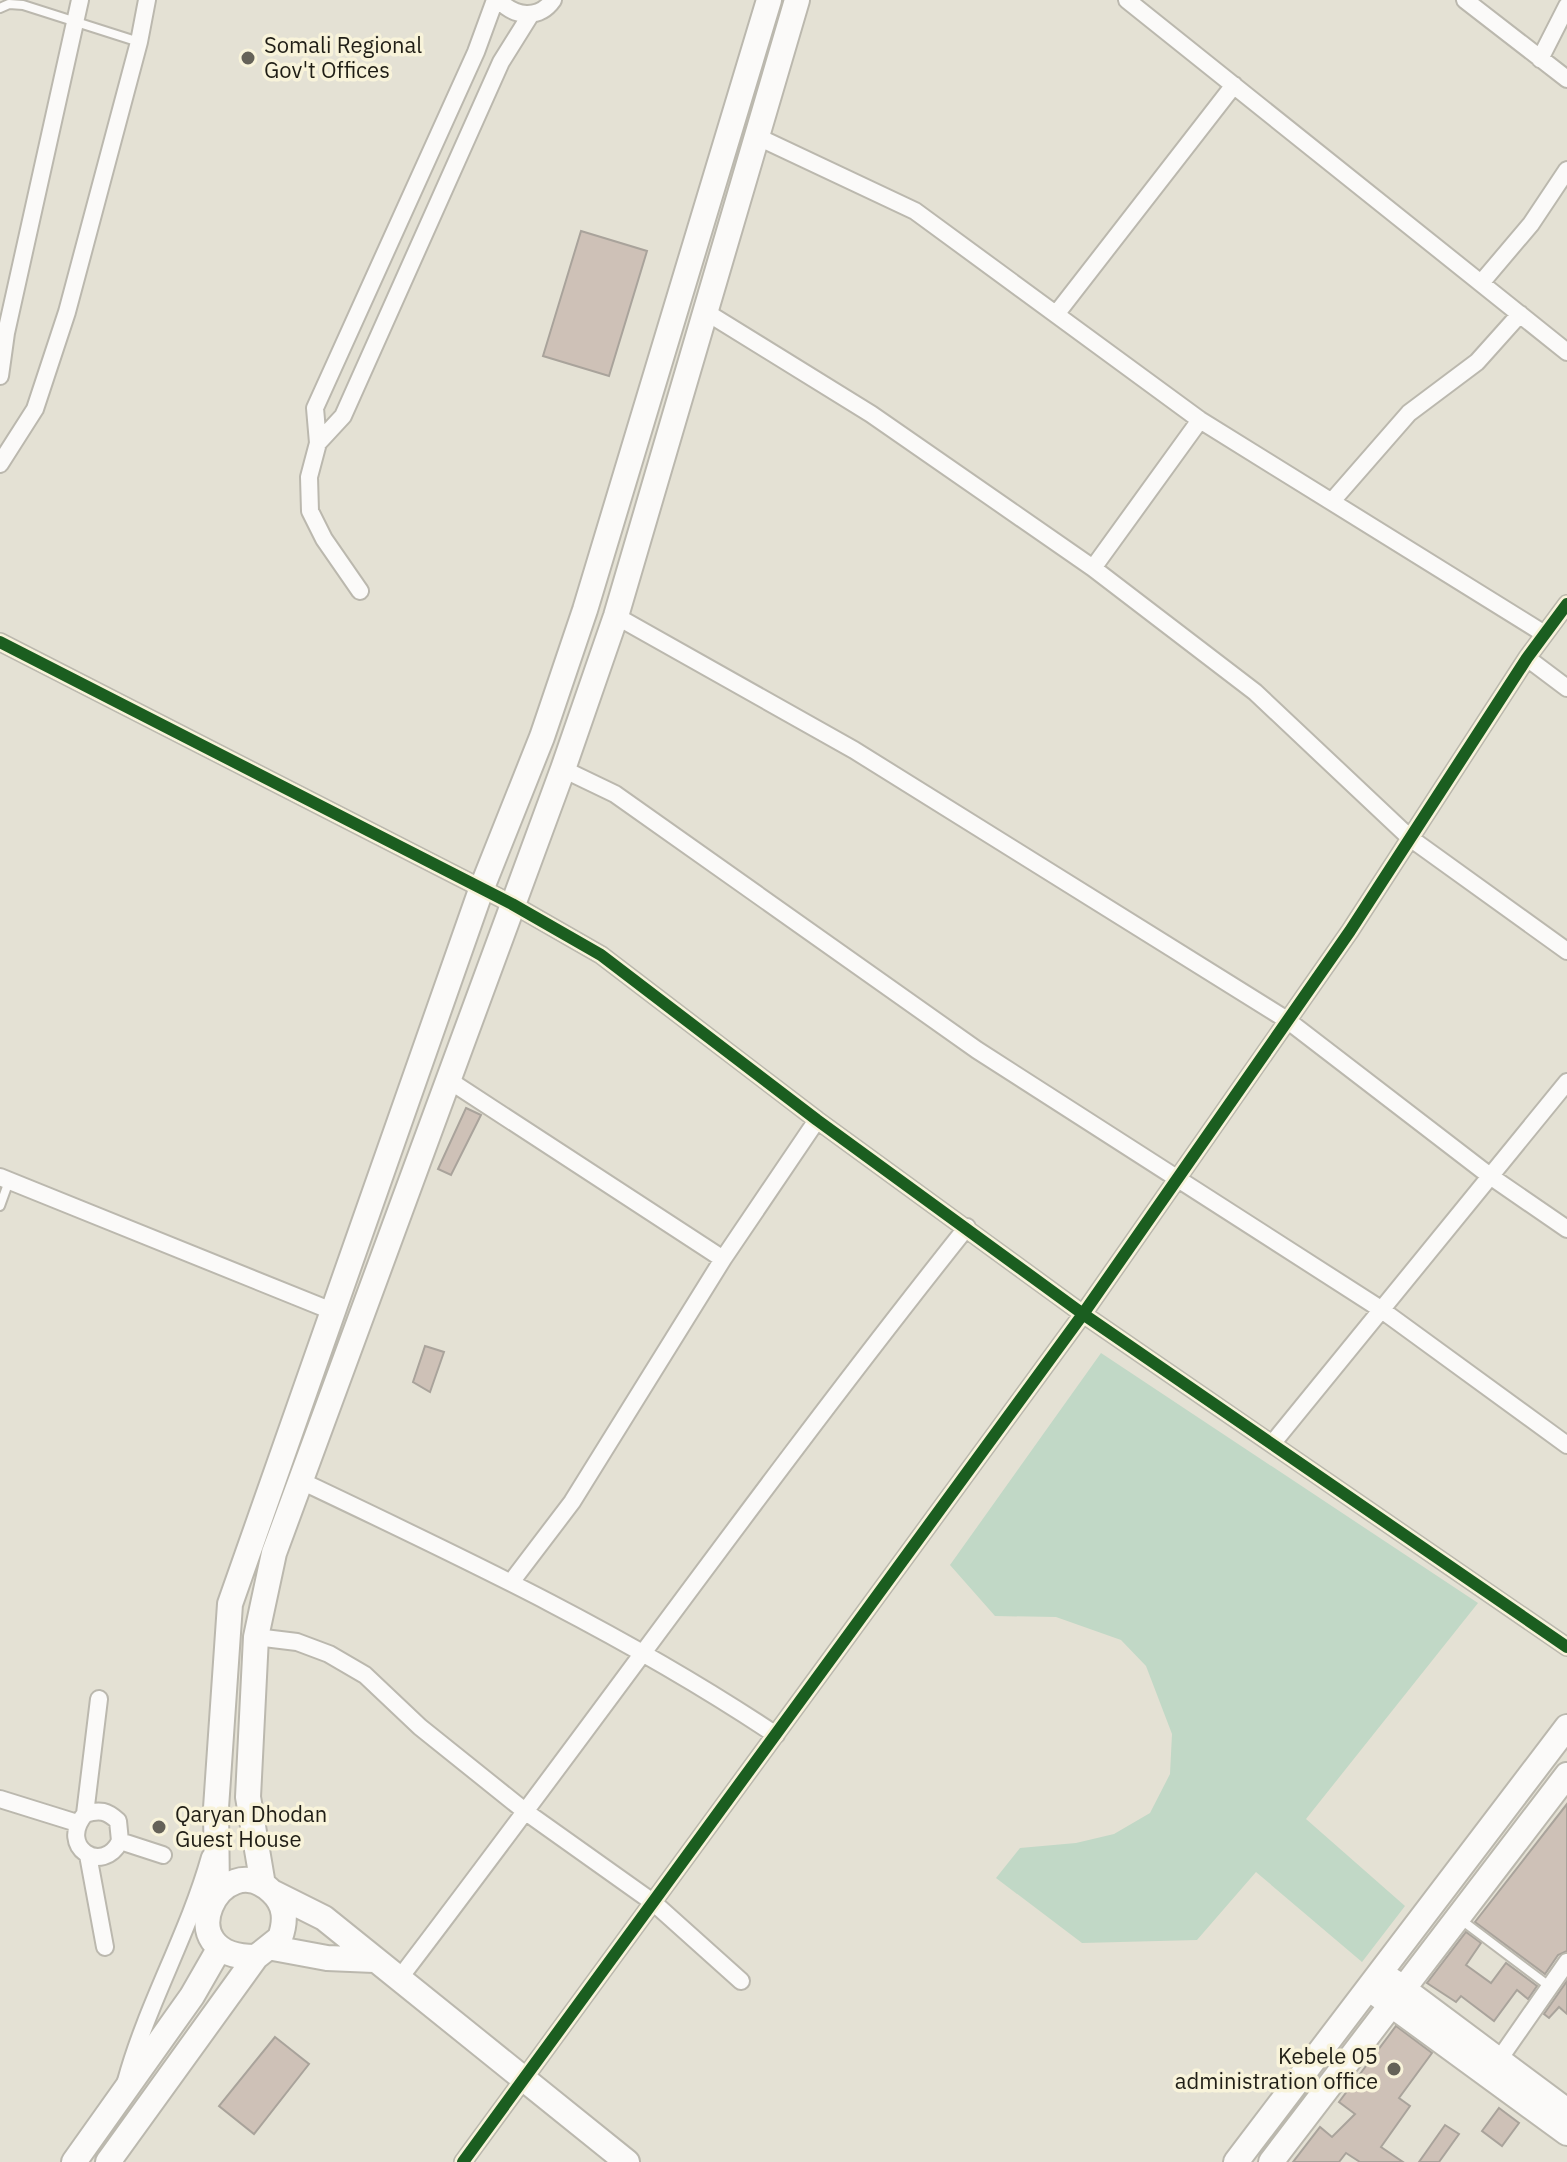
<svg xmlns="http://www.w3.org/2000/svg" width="1567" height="2162" viewBox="0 0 1567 2162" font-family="'IBM Plex Sans',sans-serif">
<rect width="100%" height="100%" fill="#e4e1d4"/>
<path fill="#c1d8c6" d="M1101,1353L1478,1603L1306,1819L1405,1906L1362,1962L1256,1872L1197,1940L1082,1943L996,1878L1020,1848L1076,1843L1114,1834L1150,1813L1170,1774L1172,1734L1146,1666L1121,1640L1056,1617L995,1616L950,1565Z"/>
<path fill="#cec1b7" stroke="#a9a39b" stroke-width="2" d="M581,231L647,251L609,376L543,356Z
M466,1108L481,1115L451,1175L438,1169Z
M425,1346L444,1352L430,1392L413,1382Z
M1567,1804V1951L1558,1955L1545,1974L1475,1922Z
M1466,1932L1481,1943L1466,1965L1491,1983L1506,1963L1537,1986L1528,1999L1517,1990L1494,2021L1461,1996L1456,2002L1427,1983Z
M1567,1981V2014L1559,2007L1549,2018L1544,2014Z
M1396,2026L1432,2053L1399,2098L1410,2106L1381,2147L1403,2162H1360L1346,2153L1339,2162H1293L1320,2127L1332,2137L1355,2114L1339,2102Z
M275,2037L309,2064L254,2134L219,2106Z
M1499,2108L1519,2123L1502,2146L1482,2131Z
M1445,2125L1459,2134L1439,2162H1419Z"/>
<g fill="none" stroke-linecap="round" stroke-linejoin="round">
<g stroke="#bbb8ae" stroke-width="12">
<path id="lane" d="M0,8L9,4L23,5L139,42
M0,1206L9,1181
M1460,1919L1549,1986"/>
</g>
<g stroke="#bbb8ae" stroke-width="20">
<path id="street" d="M499,0C514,17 539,20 553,0
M1127,0L1567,352
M1465,0L1567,79
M1540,59L1567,6
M756,136L915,211L1200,420L1543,633
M1481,283L1531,224L1567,170
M706,312L871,414L1093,568L1255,692L1410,838L1567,951
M1057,313L1234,85
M0,376L6,333L80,0
M318,443L343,416L501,62L531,14
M0,464L35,409L67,312L139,42L147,0
M1333,500L1409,413L1477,362L1520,314
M1093,568L1200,420
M360,591L324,539L310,511L309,477L318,443L315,408L476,52L495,0
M616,616L854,750L1287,1020L1490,1176L1567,1229
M0,642L512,904L601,955L817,1120L1083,1314L1567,1647
M1527,658L1567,688
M563,769L615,794L977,1050L1379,1308L1567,1445
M447,1079L723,1259
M0,1177L332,1311
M1272,1444L1567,1082
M299,1480C463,1558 625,1634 776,1735
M512,1581L572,1502L723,1259L817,1120
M256,1637L297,1642L329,1654L365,1675L420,1727L526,1812L654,1903L741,1981
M0,1799L77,1823
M85,1814C100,1809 107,1811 118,1821L120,1841C103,1876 57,1847 85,1814L99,1699
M120,1841L163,1855
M88,1855L105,1947
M399,1979C590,1729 771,1473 967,1227
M1498,2061L1567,1962
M126,2081C147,2004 188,1935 210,1857
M463,2162L1083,1314L1350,931L1527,658L1567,604"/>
</g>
<g stroke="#bbb8ae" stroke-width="28">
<path id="secondary" d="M263,1885L248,1797L256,1637L274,1553L563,769L616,616L797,0
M217,1893L216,1808L230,1604L481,890L542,737L585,610L769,0
M274,1893L324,1918L627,2162
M273,1948L327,1958L374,1960
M1393,1981L1567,2111
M1378,1995L1567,2133
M74,2162L192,1996L219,1949
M108,2162L256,1957L280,1938C286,1921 286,1905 272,1892C222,1843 164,1958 256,1957
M1236,2162L1567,1727
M1271,2162L1567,1775"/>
</g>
<use href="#lane" stroke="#fbfaf9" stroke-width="8"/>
<use href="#street" stroke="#fbfaf9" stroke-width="16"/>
<use href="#secondary" stroke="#fbfaf9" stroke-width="24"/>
<g stroke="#f8f3da" stroke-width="17">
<path id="cycleway" d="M0,642L512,904L601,955L817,1120L1083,1314L1567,1647
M463,2162L1083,1314L1350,931L1527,658L1567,604"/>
</g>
<use href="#cycleway" stroke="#1b5e20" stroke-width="12"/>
</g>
<g fill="#656258" stroke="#f8f3da" stroke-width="3">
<circle cx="248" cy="58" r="8"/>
<circle cx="159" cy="1827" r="8"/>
<circle cx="1394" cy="2069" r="8"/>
</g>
<g text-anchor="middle" stroke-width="7" stroke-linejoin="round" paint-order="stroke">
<g font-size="22" fill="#201e16" stroke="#f8f3da" text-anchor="start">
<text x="264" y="53">Somali Regional<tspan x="264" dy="25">Gov't Offices</tspan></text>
<text x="175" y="1822">Qaryan Dhodan<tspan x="175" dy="25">Guest House</tspan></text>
<text x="1378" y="2064" text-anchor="end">Kebele 05<tspan x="1378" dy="25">administration office</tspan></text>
</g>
</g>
</svg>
